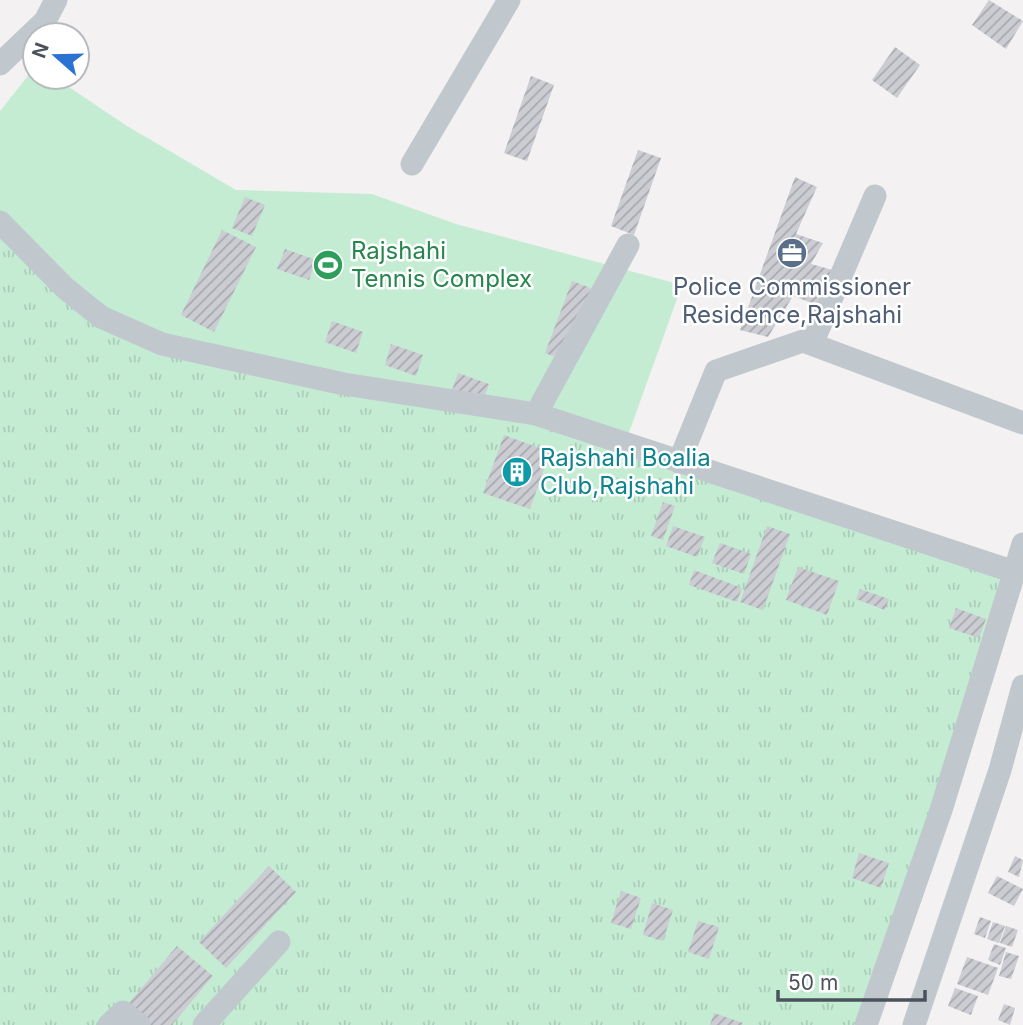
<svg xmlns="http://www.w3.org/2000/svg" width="1023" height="1025" viewBox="0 0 1023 1025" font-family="Inter,sans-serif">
<defs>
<pattern id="park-tufts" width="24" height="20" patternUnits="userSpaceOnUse" patternTransform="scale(1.75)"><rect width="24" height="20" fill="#c4ecd3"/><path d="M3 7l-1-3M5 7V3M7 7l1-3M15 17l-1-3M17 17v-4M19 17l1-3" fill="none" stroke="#aaccb8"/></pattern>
<pattern id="building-hatch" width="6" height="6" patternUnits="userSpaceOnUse" patternTransform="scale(1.75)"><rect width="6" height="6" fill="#cbcdd2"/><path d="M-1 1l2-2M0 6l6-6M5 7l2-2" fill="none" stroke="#a7a9ae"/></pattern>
</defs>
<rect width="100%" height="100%" fill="#f3f1f1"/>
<path fill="#c4ecd3" d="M35,67V77H54L127,126L236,190L372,194L456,224L682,285L627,438L165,340L104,315L0,217V111Z"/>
<path fill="url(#park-tufts)" d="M0,232L96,323L536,421L1008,575L858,1025H0Z"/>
<path fill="url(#building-hatch)" d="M989,0L1023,21L1006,49L972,25Z
M895,47L920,65L897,98L872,80Z
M531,76L554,85L527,161L504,153Z
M638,150L661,158L634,235L611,226Z
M795,177L817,187L796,234L823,243L811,264L836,271L820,306L793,296L768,337L740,330Z
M245,197L265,205L252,236L232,228Z
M222,230L256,247L214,332L181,315Z
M285,249L316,260L309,280L277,269Z
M572,281L591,288L563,360L545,353Z
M332,321L363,332L356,353L325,342Z
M391,344L423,355L416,376L385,365Z
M458,373L489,384L482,404L451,393Z
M504,435L550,452L530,509L483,493Z
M663,502L675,506L663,540L651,536Z
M673,526L705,537L697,557L666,546Z
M767,526L790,534L763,610L740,602Z
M720,543L751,554L744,574L712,563Z
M798,567L839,581L827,615L786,600Z
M694,570L742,588L737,602L689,585Z
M860,589L889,599L885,610L856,599Z
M956,608L986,619L979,638L949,628Z
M859,853L889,863L881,888L852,878Z
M1015,856L1023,860L1019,877L1008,872Z
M269,866L296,892L226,968L199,942Z
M997,876L1023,889L1014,906L988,893Z
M621,891L641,898L631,929L611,923Z
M652,903L673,910L663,941L643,935Z
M980,917L991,921L985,938L974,934Z
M698,921L719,927L709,959L688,952Z
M993,922L1005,926L999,943L987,939Z
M1006,926L1018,930L1012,947L1000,943Z
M994,944L1006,948L1000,965L988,960Z
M177,946L213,976L172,1025H128L118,1016Z
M1006,952L1019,956L1011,979L999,976Z
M967,957L998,968L988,995L957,984Z
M955,988L978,996L971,1015L948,1006Z
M1004,1004L1015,1008L1010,1025L998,1020Z
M714,1013L743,1023L742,1025H710Z"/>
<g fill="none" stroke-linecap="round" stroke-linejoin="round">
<path stroke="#c0c8ce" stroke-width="23" d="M0,64L45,21L56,0
M412,164L509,0
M0,222L65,288L101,317L162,344L344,384L536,414L1015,572
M812,344L875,196
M536,414L628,245
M679,462L716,371L803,341L1023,423
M109,1025L123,1012L139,1025
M204,1025L279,942
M866,1025L941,810L1023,544
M914,1025L1000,770L1023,686"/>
</g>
<defs>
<g id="office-disc" transform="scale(1.575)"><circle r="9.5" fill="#5c6f8a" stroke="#fff"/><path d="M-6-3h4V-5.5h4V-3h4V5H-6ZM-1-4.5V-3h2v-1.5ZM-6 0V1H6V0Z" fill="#fff"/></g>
<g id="stadium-disc" transform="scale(1.575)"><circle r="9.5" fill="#2e9e5b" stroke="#fff"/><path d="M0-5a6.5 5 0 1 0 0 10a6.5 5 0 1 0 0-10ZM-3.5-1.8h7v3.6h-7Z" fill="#fff"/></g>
<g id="building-disc" transform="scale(1.575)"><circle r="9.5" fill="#0f9aa8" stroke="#fff"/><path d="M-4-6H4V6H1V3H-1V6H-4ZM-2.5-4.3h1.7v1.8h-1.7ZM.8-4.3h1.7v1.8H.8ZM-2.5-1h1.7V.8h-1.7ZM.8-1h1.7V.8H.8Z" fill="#fff"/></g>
</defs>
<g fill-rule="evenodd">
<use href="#office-disc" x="792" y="253"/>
<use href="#stadium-disc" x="328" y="265"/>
<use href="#building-disc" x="517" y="472"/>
</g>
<g text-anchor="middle" stroke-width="5" stroke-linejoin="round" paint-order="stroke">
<g font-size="24" fill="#27864d" stroke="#fff" text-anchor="start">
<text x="351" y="259">Rajshahi<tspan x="351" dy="28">Tennis Complex</tspan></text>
</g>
<g font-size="24" fill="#4e5e75" stroke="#fff">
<text x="792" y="295">Police Commissioner<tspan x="792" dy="28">Residence,Rajshahi</tspan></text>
</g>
<g font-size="24" fill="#0d838f" stroke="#fff" text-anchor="start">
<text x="540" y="466">Rajshahi Boalia<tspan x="540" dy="28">Club,Rajshahi</tspan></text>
</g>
</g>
<g transform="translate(56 56) rotate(290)"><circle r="33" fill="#ffffff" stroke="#b7babe" stroke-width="2"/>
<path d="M0-5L12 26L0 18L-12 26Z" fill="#2a73d3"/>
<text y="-10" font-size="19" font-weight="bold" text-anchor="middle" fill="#4a535c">N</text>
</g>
<path d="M778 990v10h147v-10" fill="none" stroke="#4a535c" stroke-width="3.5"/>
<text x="788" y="990" font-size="21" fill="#4a535c" stroke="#ffffff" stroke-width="5" paint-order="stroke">50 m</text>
</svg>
